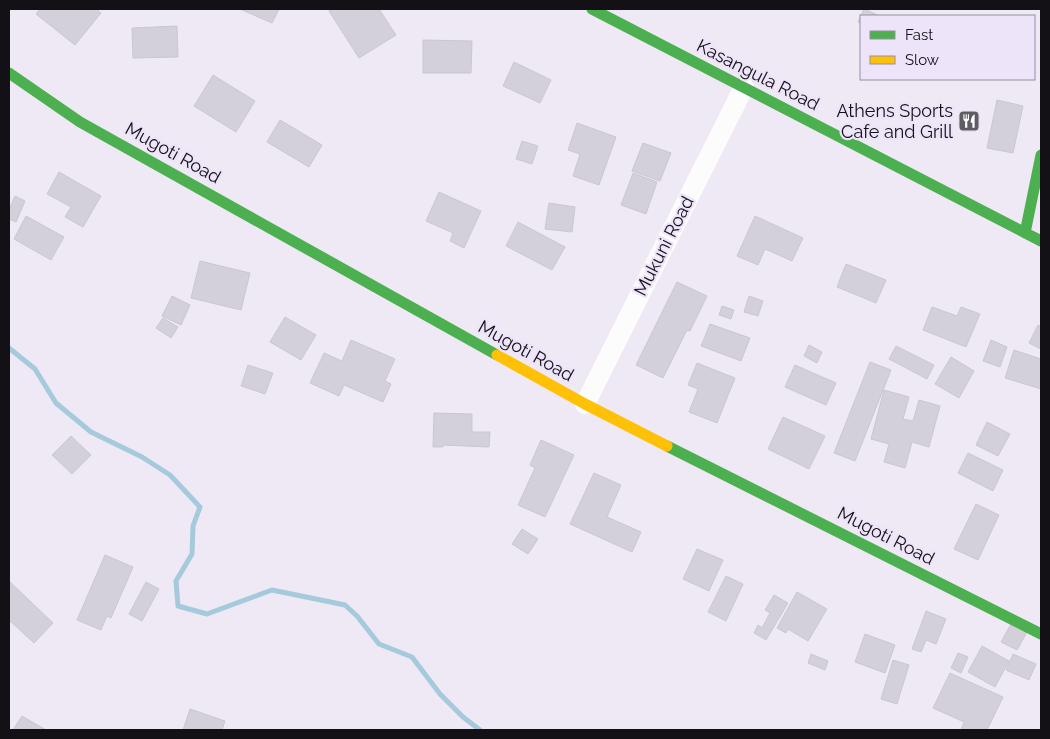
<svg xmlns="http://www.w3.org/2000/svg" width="1050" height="739" viewBox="0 0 1050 739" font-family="Raleway,sans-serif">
<rect width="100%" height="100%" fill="#eee9f4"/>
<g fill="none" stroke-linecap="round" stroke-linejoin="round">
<path stroke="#a4cadc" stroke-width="5" d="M9,348L35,369L56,403L91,432L142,457L170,475L200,507L193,526L192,554L176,581L178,606L207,614L272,590L345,605L357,616L379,644L412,657L440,694L463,717L480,730"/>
</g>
<path fill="#d4d0d9" stroke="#cbc7d0" d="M40,9H96L101,13L75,45L36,14Z
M240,9H279L272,23Z
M332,9H379L396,35L359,58L329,11Z
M864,9L880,16H861V23L858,22Z
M177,26L178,57L133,58L132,28Z
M423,40L472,41L471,73H423Z
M514,62L551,80L540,103L503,86Z
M213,75L255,101L236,132L194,106Z
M997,100L1023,106L1013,153L987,148Z
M280,120L322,145L309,167L267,142Z
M577,123L616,137L599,185L573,176L580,154L568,150Z
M522,141L538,146L532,164L516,159Z
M643,143L671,153L660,181L632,171Z
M59,172L101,196L83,227L65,217L71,207L47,194Z
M633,173L657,182L646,214L621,205Z
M439,192L481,211L464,248L450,241L453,233L426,221Z
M15,196L25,201L16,222L9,219V210Z
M549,203L575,207L572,232L545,229Z
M26,216L64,237L51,260L14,239Z
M755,216L803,238L792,261L765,249L758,265L737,256Z
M518,222L565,247L552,270L506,246Z
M200,261L250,273L241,310L191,298Z
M846,264L886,280L876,303L837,287Z
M677,282L707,296L690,331L687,330L663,378L636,365Z
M172,296L190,305L181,325L162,316Z
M749,296L763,301L758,316L744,312Z
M722,306L734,310L731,319L719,315Z
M932,307L957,316L961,307L980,314L966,347L923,330Z
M285,317L316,335L301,360L270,342Z
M163,318L178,327L171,338L156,328Z
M710,324L750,338L741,361L701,346Z
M1038,325L1041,327V349L1029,343Z
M351,340L395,359L385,381L391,384L383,402L344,385L339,396L310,383L324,353L342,361Z
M991,340L1007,347L1000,367L983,361Z
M809,345L822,352L817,363L804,356Z
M896,346L934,365L927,379L889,359Z
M1014,350L1041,359V389L1005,378Z
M951,357L974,371L959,398L935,384Z
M870,362L891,370L855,461L834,453Z
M697,363L735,378L717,423L689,412L698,389L688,385Z
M248,365L273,373L265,394L241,386Z
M795,365L836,383L826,405L785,387Z
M884,390L909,397L903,419L913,421L919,400L940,406L929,447L912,442L905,468L884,462L889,444L871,439Z
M434,413L472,414V432H490L489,447L443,445V447H433Z
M783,417L825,436L809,469L768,449Z
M987,422L1010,434L998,456L976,445Z
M71,436L91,455L72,474L52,455Z
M541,440L574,455L545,517L518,505L535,468L530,465Z
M968,453L1003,470L993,491L958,473Z
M594,473L621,485L607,517L641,532L632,552L570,524Z
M976,504L999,515L978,560L954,549Z
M522,529L538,539L528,554L512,544Z
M697,549L723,560L709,591L683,579Z
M105,555L133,567L111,618L107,616L101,630L77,620Z
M726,576L743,584L726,621L708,612Z
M9,581L53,623L34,643L9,620Z
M146,582L159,589L142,621L129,614Z
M797,592L827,609L808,641L788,629L786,633L777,628Z
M774,595L788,603L766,640L754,633L758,625L762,628L770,613L765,610Z
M926,611L946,619L936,644L926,640L921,652L912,649Z
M1011,624L1027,632L1017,650L1001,642Z
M865,634L895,645L885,673L855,662Z
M982,646L1009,661L995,687L968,672Z
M958,653L968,657L961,673L951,668Z
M811,654L828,661L825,670L808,663Z
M1013,654L1036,664L1029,680L1006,670Z
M893,660L909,665L897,704L881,699Z
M950,673L1003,697L987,730H961L964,722L933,708Z
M190,709L225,721L222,730H183Z
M22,716L46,730H13Z"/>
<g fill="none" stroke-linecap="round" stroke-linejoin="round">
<path stroke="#fcfcfd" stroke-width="20" d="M585,404L744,87"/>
<path stroke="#4caf50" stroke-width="11" d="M592,9L1041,241
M9,73L80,122L497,355
M1025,233L1041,155
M667,446L1041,634"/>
<path stroke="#ffc107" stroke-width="11" d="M497,355L585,404L667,446"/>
</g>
<defs>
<g id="restaurant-square" transform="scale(1.125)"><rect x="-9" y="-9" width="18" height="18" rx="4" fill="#605c64" stroke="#eee4f9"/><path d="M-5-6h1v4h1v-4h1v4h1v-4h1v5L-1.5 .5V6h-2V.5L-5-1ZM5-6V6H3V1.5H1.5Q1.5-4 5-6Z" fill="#fff"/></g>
</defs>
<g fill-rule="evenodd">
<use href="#restaurant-square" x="969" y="121"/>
</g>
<g text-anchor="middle" stroke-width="4.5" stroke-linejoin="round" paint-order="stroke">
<g font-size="18" fill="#131016" stroke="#eee4f9">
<text transform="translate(758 75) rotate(27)" y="6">Kasangula Road</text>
<text transform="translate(173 153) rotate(29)" y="6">Mugoti Road</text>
<text transform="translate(664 246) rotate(-63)" y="6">Mukuni Road</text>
<text transform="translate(526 351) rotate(29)" y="6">Mugoti Road</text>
<text transform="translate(886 536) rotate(27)" y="6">Mugoti Road</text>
</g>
<g font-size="18" fill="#131016" stroke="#eee4f9" text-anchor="end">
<text x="953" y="117">Athens Sports<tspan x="953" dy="21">Cafe and Grill</tspan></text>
</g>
</g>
<rect width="1050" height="739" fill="none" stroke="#131016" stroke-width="20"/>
<rect x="860" y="15" width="175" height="65" fill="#eee4f9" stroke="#968f9e"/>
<rect x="870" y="31" width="25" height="8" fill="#4caf50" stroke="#968f9e"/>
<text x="905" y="40" font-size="15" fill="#131016">Fast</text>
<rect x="870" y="56" width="25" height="8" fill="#ffc107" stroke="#968f9e"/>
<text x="905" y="65" font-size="15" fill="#131016">Slow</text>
</svg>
